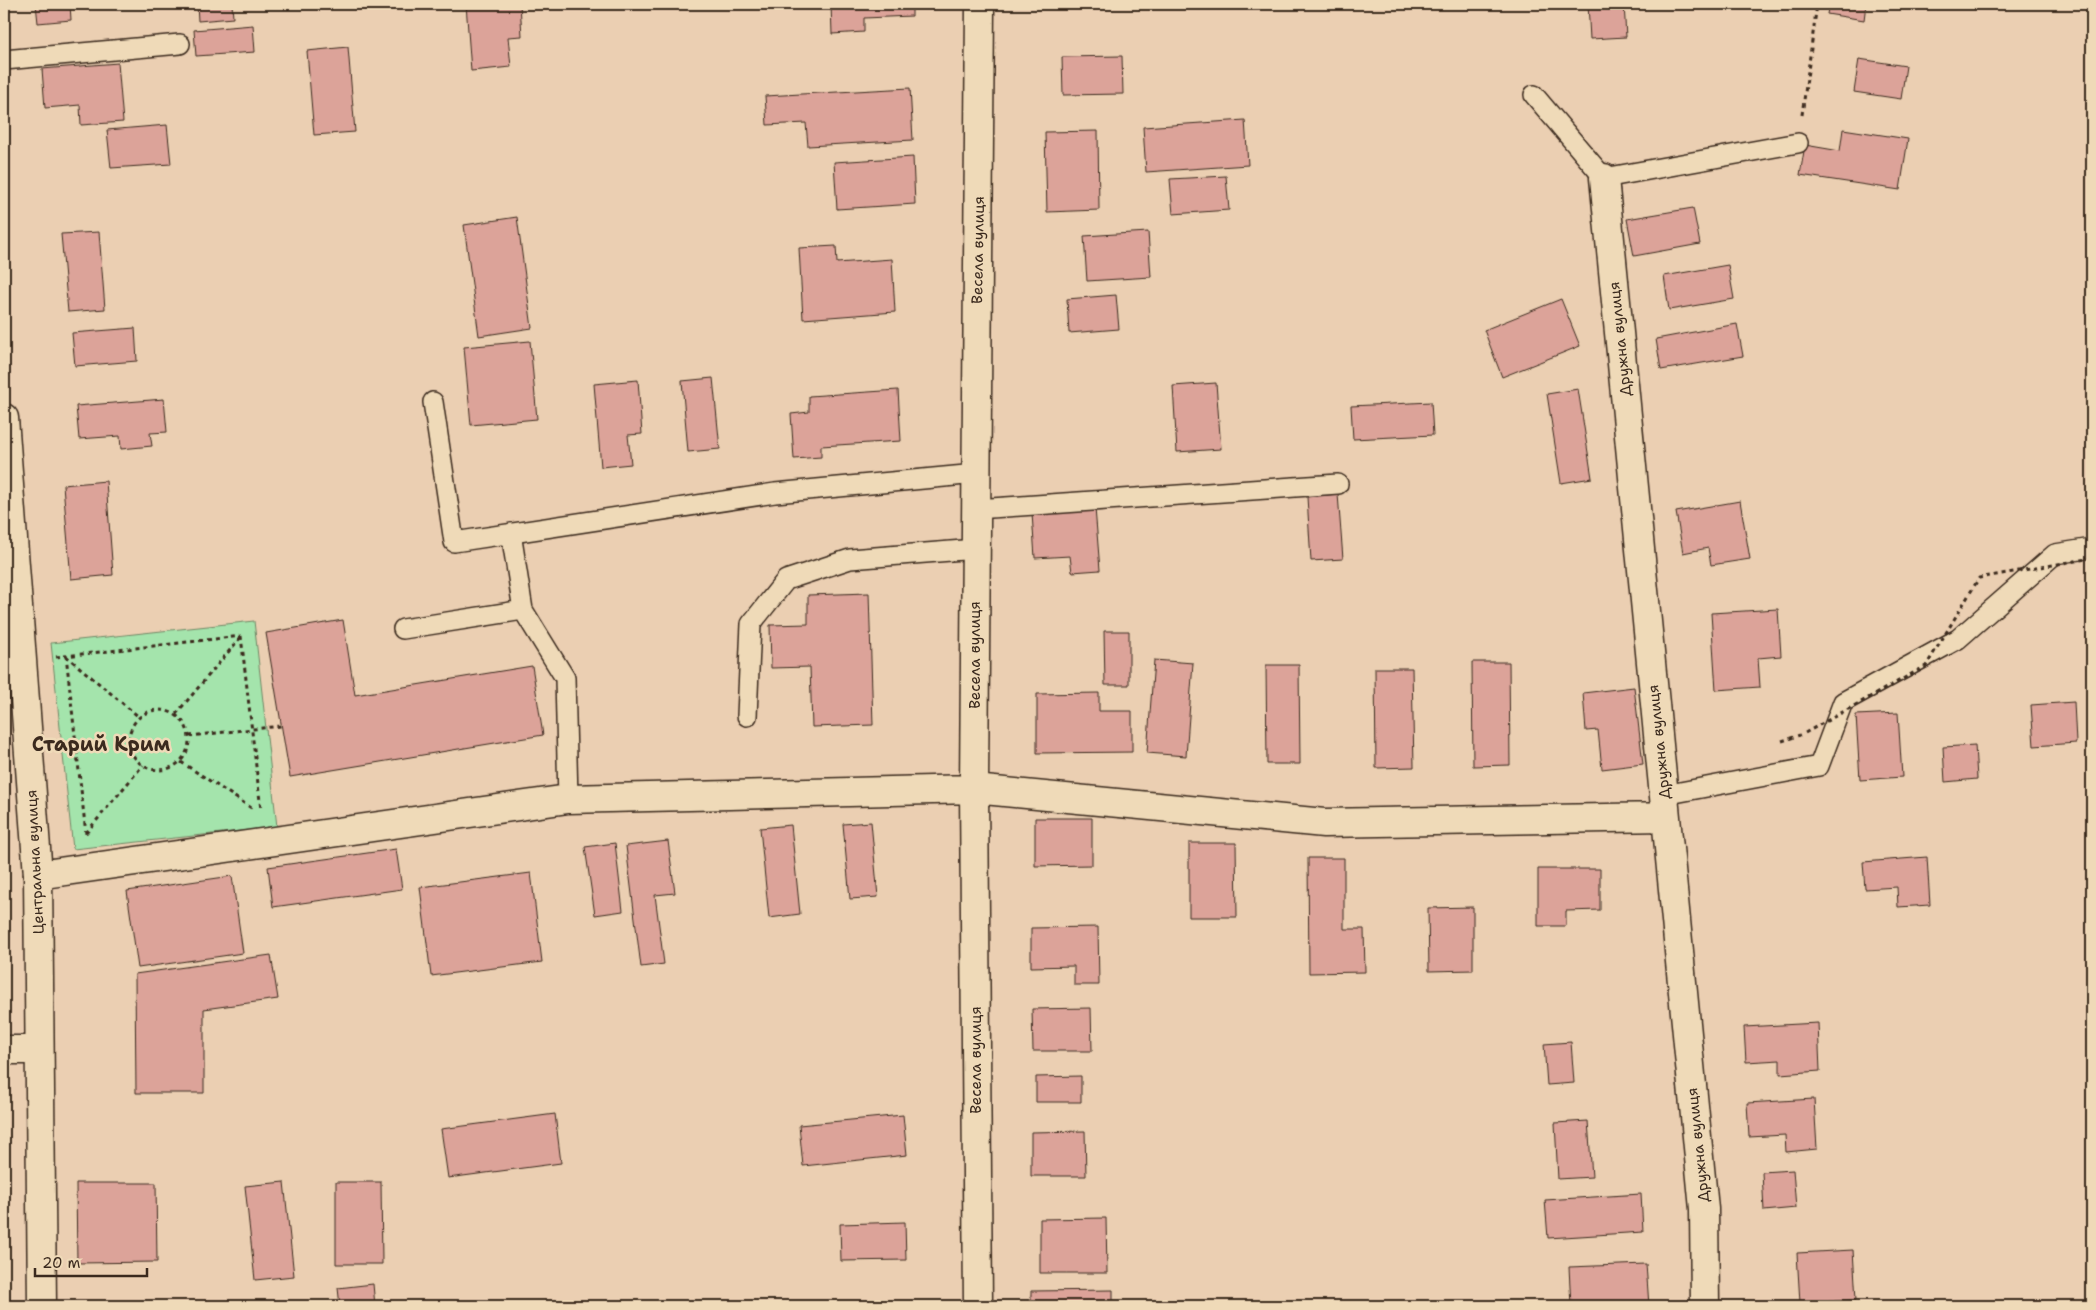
<svg xmlns="http://www.w3.org/2000/svg" width="2096" height="1310" viewBox="0 0 2096 1310" font-family="'Shantell Sans',sans-serif">
<rect width="100%" height="100%" fill="#ebcfb2"/>
<filter id="ink" filterUnits="userSpaceOnUse"><feTurbulence type="fractalNoise" baseFrequency=".02" numOctaves="2"/><feDisplacementMap in="SourceGraphic" scale="10" xChannelSelector="R" yChannelSelector="G"/><feConvolveMatrix kernelMatrix="1 2 1 2 8 2 1 2 1" color-interpolation-filters="sRGB"/></filter>
<g filter="url(#ink)">
<path fill="#a4e4ac" stroke="#708765" d="M254,621L277,827L73,849L51,643Z"/>
<path fill="#dca399" stroke="#3b2a1e" d="M36,4H70L71,20L38,23Z
M197,4H232L233,18L198,21Z
M466,4H520L522,36L508,37L511,67L471,71Z
M831,4H912V16L864,18V32L832,34Z
M1588,4H1624L1626,37L1590,39Z
M1829,4H1866L1864,20L1827,14Z
M253,25L255,52L196,56L194,30Z
M348,47L355,132L314,135L307,51Z
M1122,56L1123,94L1063,95L1062,57Z
M1859,59L1906,66L1901,99L1854,92Z
M118,63L123,122L81,125L80,105L45,108L42,69Z
M910,88L913,140L808,146L806,123L767,125L765,96Z
M1245,120L1248,165L1146,172L1143,127Z
M167,125L171,164L111,168L107,130Z
M1843,129L1908,139L1900,190L1800,175L1805,145L1840,151Z
M1098,131L1099,210L1047,212L1045,132Z
M913,157L915,204L837,209L834,162Z
M1226,176L1229,210L1173,214L1170,179Z
M1693,208L1700,244L1634,256L1627,219Z
M517,217L532,328L479,336L464,225Z
M99,232L105,309L68,312L61,234Z
M1148,232L1151,277L1087,281L1084,236Z
M836,246L837,263L892,259L895,312L803,319L799,248Z
M1728,265L1734,299L1669,310L1664,276Z
M1116,295L1119,329L1069,333L1067,299Z
M1561,299L1580,346L1502,377L1484,330Z
M1737,324L1743,356L1661,370L1656,339Z
M135,328L137,361L75,366L72,333Z
M530,341L537,419L471,425L464,347Z
M713,378L720,449L688,452L682,381Z
M638,380L642,434L628,435L631,464L601,467L594,384Z
M1216,383L1221,449L1177,452L1173,386Z
M1578,389L1592,478L1561,483L1547,394Z
M898,390L901,441L821,446V457L794,459L791,414L809,412V396Z
M164,399L167,432L150,433L152,446L121,449L120,436L79,439L76,406Z
M1431,402L1433,435L1353,439L1351,406Z
M106,481L113,575L71,579L63,485Z
M1338,494L1343,559L1311,561L1307,497Z
M1740,501L1750,559L1711,565L1708,548L1683,553L1676,512Z
M1095,508L1100,570L1072,572L1070,556L1035,558L1032,513Z
M869,593L873,725L812,727L810,667L771,668L770,625L808,624V595Z
M1778,609L1781,656L1758,658L1760,687L1716,690L1711,613Z
M343,620L355,695L532,666L543,735L290,777L266,633Z
M1104,631H1129V685H1105Z
M1154,660L1193,663L1186,756L1147,753Z
M1472,662H1509L1510,765L1473,766Z
M1266,665H1299L1300,764H1267Z
M1375,668H1412L1414,767L1376,768Z
M1634,687L1643,764L1602,769L1598,730L1586,731L1583,693Z
M1099,693V711H1132V752L1037,753V694Z
M2074,702L2076,743L2034,746L2031,705Z
M1898,713L1902,777L1860,780L1856,715Z
M1975,745L1977,779L1945,782L1943,747Z
M1035,818H1092V865L1035,866Z
M871,822L878,897L850,899L843,824Z
M791,825L800,914L769,918L760,828Z
M668,841L675,893L655,895L664,964L641,967L626,846Z
M615,843L623,911L595,915L585,847Z
M1189,843H1236L1237,917H1189Z
M396,849L402,889L273,907L268,867Z
M1927,857L1930,905L1898,907L1897,887L1865,889L1863,862Z
M1308,858H1344V929H1364L1365,972L1309,973Z
M1538,869H1600V910L1566,911V926H1538Z
M531,873L542,962L431,976L420,887Z
M232,876L243,953L138,968L127,891Z
M1473,907V970L1429,971L1428,908Z
M1098,927L1099,985H1074V966L1031,967V928Z
M271,955L278,999L204,1009V1093H136L135,974Z
M1091,1008L1092,1051H1033L1032,1009Z
M1818,1023L1820,1071L1780,1074V1060L1746,1062L1744,1027Z
M1571,1042L1574,1083L1547,1085L1544,1044Z
M1081,1076V1102H1036V1077Z
M1814,1099L1817,1149L1786,1152L1785,1135L1749,1137L1747,1103Z
M555,1114L561,1163L448,1178L441,1129Z
M903,1115L907,1155L803,1166L799,1125Z
M1588,1121L1592,1177L1558,1179L1555,1123Z
M1085,1131L1086,1176H1031V1132Z
M1793,1170L1796,1208L1764,1211L1762,1172Z
M284,1182L294,1276L255,1280L245,1186Z
M336,1182H381L382,1264H336Z
M76,1183H156L157,1262L77,1263Z
M1641,1194L1643,1232L1548,1238L1545,1200Z
M1106,1218L1107,1273H1040V1219Z
M905,1222L906,1260L841,1261L840,1224Z
M1853,1250L1856,1300L1800,1303L1797,1253Z
M1646,1264L1649,1306H1571L1569,1267Z
M373,1284L375,1306H340L338,1288Z
M1113,1290V1306H1031V1291Z"/>
<g fill="none" stroke-linecap="round" stroke-linejoin="round">
<g stroke="#3b2a1e" stroke-width="22">
<path id="lane" d="M4,60L180,44
M1534,95L1604,178L1798,143
M433,402L454,542L775,493L976,474
M976,509L1338,484
M511,533L523,610L565,678L568,799
M403,629L523,610
M747,716L751,624L786,580L850,559L976,549
M1664,795L1819,766L1843,702L1958,639L2055,554L2092,548"/>
</g>
<g stroke="#3b2a1e" stroke-width="31">
<path id="street" d="M1604,178L1704,1209L1705,1306
M38,875L568,799L974,789L1324,823L1666,817
M4,1050H39
M978,1306L974,789L980,4"/>
</g>
<g stroke="#3b2a1e" stroke-width="31">
<path id="secondary" d="M4,418L38,875L42,1306"/>
</g>
<path stroke="#3b2a1e" stroke-width="3" stroke-dasharray="4 4" stroke-linecap="butt" d="M1802,115L1817,4
M241,636L261,810
M66,655L86,834
M66,656L139,717
M56,657L241,636
M129 740a30 30 0 1 1 60 0a30 30 0 1 1-60 0Z
M176,714L241,637
M189,736L281,726
M1782,741L1800,735
M181,762L253,809
M86,833L143,765"/>
<use href="#lane" stroke="#efdab8" stroke-width="19"/>
<use href="#street" stroke="#efdab8" stroke-width="28"/>
<use href="#secondary" stroke="#efdab8" stroke-width="28"/>
<path stroke="#3b2a1e" stroke-width="3" stroke-dasharray="4 4" stroke-linecap="butt" d="M1805,733L1926,666L1979,578L2092,558"/>
</g>
</g>
<g text-anchor="middle" stroke-width="5" stroke-linejoin="round" paint-order="stroke">
<g font-size="15" fill="#3b2a1e" stroke="#efdab8">
<text transform="translate(978 250) rotate(-89)" y="5">Весела вулиця</text>
<text transform="translate(1620 339) rotate(-96)" y="5">Дружна вулиця</text>
<text transform="translate(975 655) rotate(-90)" y="5">Весела вулиця</text>
<text transform="translate(1659 742) rotate(-96)" y="5">Дружна вулиця</text>
<text transform="translate(35 862) rotate(-93)" y="5">Центральна вулиця</text>
<text transform="translate(976 1060) rotate(-90)" y="5">Весела вулиця</text>
<text transform="translate(1698 1145) rotate(-96)" y="5">Дружна вулиця</text>
</g>
<g font-size="20" font-weight="bold" fill="#3b2a1e" stroke="#efdab8">
<text x="101" y="751">Старий Крим</text>
</g>
</g>
<rect width="2096" height="1310" fill="none" stroke="#efdab8" stroke-width="20"/>
<rect x="10" y="10" width="2076" height="1290" fill="none" stroke="#3b2a1e" stroke-width="2" filter="url(#ink)"/>
<path d="M35 1268v8h112v-8" fill="none" stroke="#3b2a1e" stroke-width="2.5"/>
<text x="42" y="1268" font-size="15" fill="#3b2a1e" stroke="#efdab8" stroke-width="4" paint-order="stroke">20 m</text>
</svg>
